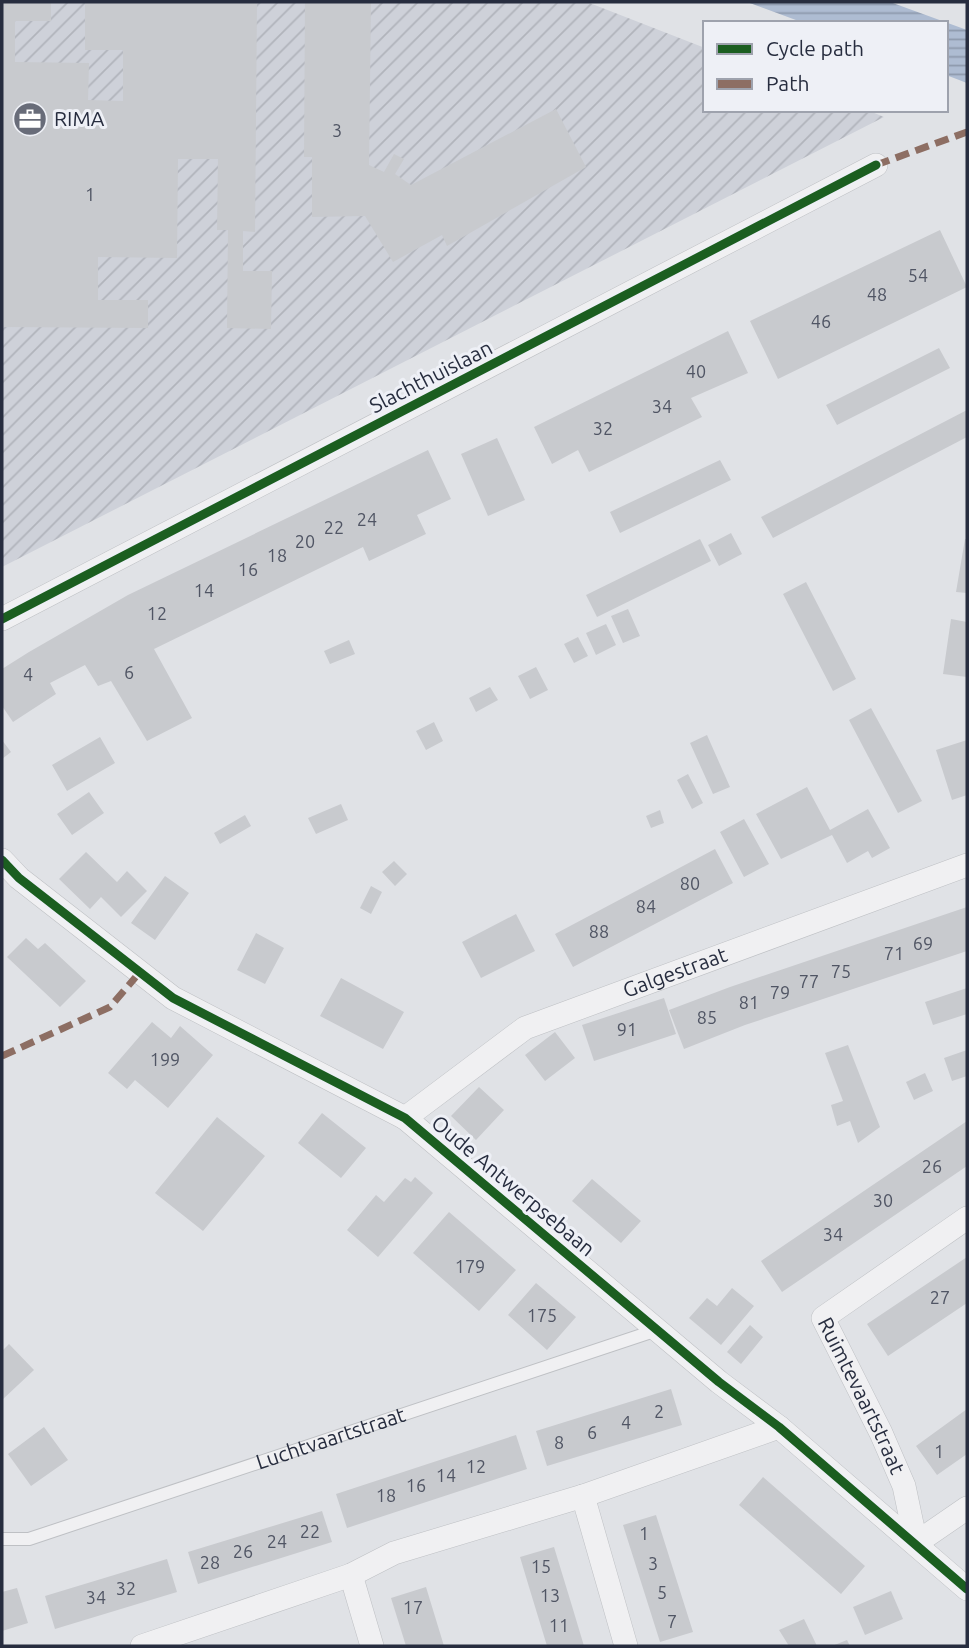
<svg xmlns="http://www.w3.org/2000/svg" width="969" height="1648" viewBox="0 0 969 1648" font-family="Ubuntu,sans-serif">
<defs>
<pattern id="industrial-furrows" width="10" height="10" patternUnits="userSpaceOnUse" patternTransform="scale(1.75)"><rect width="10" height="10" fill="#ced1d9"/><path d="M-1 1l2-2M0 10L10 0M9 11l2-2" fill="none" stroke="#b1b4bb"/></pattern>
<pattern id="water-rules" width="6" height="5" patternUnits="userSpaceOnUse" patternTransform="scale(1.75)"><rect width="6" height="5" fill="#aebcd2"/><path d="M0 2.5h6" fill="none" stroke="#8e99ac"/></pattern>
</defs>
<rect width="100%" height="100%" fill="#e0e2e6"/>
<path fill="url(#industrial-furrows)" d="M2,2H587L705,48V110H867L884,117L2,567Z"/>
<path fill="url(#water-rules)" d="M747,2H890L967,30V83L946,75V23H804Z"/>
<path fill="#c8cace" d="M2,2H51V21H15V62L89,63L88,100L123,101V50H85V2H257L255,232L243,231V271H272L271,329L227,328L228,230H217L218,159H178L177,258L98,257V300H148V328L2,327Z
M305,2H371L369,165L384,172L394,154L404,159L395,174L411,185L556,109L586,167L447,246L442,235L393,262L365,216L312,217V157H304Z
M940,230L967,287L778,379L750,321Z
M728,331L748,373L691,398L702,417L589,472L578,450L552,464L534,427Z
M939,348L950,368L837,425L826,405Z
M967,410V437L773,538L761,517Z
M497,438L525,500L488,516L461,454Z
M428,450L451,499L417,515L426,534L369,561L363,547L154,649L192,718L147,741L111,681L98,686L85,665L50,683L56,694L13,722L2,706V669L29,652L128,595Z
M720,460L731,480L620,533L610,512Z
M731,533L742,554L719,566L708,545Z
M700,539L711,561L597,617L586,595Z
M965,539H967V593L956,592Z
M806,582L856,679L833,691L783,594Z
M628,609L640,636L623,643L611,616Z
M951,619L967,622V677L943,674Z
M606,624L616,645L596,655L586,633Z
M578,637L588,656L574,663L564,644Z
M349,640L355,654L330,664L324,651Z
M536,667L548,690L530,699L518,676Z
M490,687L498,700L476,712L469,698Z
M871,708L922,801L898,813L849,720Z
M434,722L443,741L426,750L416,731Z
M707,735L730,787L713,794L690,743Z
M100,737L115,763L67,791L52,765Z
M2,740L11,752L2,759Z
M967,740V795L952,800L936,750Z
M688,774L703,803L692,809L677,780Z
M807,787L830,830L868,809L890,848L872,858L868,851L847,863L832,835L781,859L756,814Z
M89,792L104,813L72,835L57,814Z
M341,804L348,820L316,834L308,818Z
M660,810L664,823L651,828L646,816Z
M245,815L251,826L220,844L214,833Z
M744,819L769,864L744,877L720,832Z
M715,849L733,883L573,967L555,934Z
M86,852L117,882L127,871L147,891L121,917L101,897L90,909L59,879Z
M394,861L407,874L395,886L382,872Z
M165,876L189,893L155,940L131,923Z
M371,886L382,892L371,914L360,908Z
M967,907V951L745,1025L684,1049L669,1010L730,987Z
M516,914L535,951L481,978L462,942Z
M256,933L284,948L265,984L237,970Z
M26,938L38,949L45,943L86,981L60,1007L7,957Z
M341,978L404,1012L383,1049L320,1016Z
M967,988V1014L933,1025L925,1002Z
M664,998L676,1034L594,1061L582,1025Z
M152,1022L171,1038L180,1026L213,1055L168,1108L135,1080L127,1089L108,1073Z
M555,1032L575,1058L545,1081L525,1055Z
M848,1045L880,1127L858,1143L850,1121L837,1126L831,1105L843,1101L825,1053Z
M967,1050V1076L952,1081L944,1058Z
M925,1073L933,1091L914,1100L906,1082Z
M479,1087L504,1110L476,1140L451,1116Z
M322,1113L366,1148L341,1178L298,1143Z
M217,1117L265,1156L203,1231L155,1193Z
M967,1121V1166L782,1292L761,1261Z
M415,1177L433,1193L378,1257L347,1230L376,1195L384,1202L405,1178L411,1182Z
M592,1179L641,1221L621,1243L572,1201Z
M449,1212L516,1270L479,1311L413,1253Z
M967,1257V1303L888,1356L867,1324Z
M536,1283L576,1317L547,1350L508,1315Z
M732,1288L754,1306L721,1345L689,1318L707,1298L717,1306Z
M750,1325L763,1337L741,1364L727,1352Z
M9,1344L34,1370L2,1400V1351Z
M671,1389L682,1425L547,1466L536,1431Z
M967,1409V1454L937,1475L916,1446Z
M44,1427L68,1460L31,1486L8,1454Z
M516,1435L527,1469L347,1528L336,1494Z
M763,1477L865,1566L841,1594L739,1505Z
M322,1511L332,1542L198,1584L188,1552Z
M656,1515L693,1632L660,1642L623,1525Z
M554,1547L572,1606L584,1646H547L529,1587L520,1557Z
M167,1559L177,1592L55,1629L45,1596Z
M426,1587L444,1646H406L391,1598Z
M17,1588L28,1623L2,1631V1592Z
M891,1591L903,1619L865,1635L853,1607Z
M804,1619L817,1646H789L779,1630Z
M847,1640L850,1646H832Z"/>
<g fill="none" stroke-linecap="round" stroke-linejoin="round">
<g stroke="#bec0c4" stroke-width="14">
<g id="service">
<path id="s1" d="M2,1539H29L657,1330"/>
</g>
</g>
<g stroke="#bec0c4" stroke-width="24">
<g id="minor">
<path d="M2,619L876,165"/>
<path d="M2,860L19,878L173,998L405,1118L719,1382L779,1427L967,1589"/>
<path id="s2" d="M405,1118L525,1028L967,865"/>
<path id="s3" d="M967,1218L823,1318L881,1433L904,1486L916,1543L967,1508"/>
<path d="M583,1496L626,1646"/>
<path d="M351,1575L372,1646"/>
<path d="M142,1646L351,1575L394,1553L583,1496L779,1427"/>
</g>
</g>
<use href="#service" stroke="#f0f0f2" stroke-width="12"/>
<use href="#minor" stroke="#f0f0f2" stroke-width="23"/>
<path stroke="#8d6e63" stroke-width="7" stroke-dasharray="14 7" stroke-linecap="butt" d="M876,165L967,132
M2,1056L110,1007L140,972"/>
<g stroke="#eef0f6" stroke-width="13">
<path id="cycleway" d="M2,619L876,165
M2,860L19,878L173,998L405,1118L719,1382L779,1427L967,1589"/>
</g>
<use href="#cycleway" stroke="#1b5e20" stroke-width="9"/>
</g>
<defs>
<g id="office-disc" transform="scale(1.75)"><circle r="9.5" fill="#686c79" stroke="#eef0f6"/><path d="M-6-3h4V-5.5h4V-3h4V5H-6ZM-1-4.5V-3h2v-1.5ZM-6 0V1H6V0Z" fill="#fff"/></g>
</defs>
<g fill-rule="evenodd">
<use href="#office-disc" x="30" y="119"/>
</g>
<g text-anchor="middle" stroke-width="6" stroke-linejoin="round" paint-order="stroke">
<g font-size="18" fill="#505564">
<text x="337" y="137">3</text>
<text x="90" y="201">1</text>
<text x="918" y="282">54</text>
<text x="877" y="301">48</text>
<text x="821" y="328">46</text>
<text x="696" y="378">40</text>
<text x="662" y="413">34</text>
<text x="603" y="435">32</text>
<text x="367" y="526">24</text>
<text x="334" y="534">22</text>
<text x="305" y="548">20</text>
<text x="277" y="562">18</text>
<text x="248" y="576">16</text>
<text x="204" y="597">14</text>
<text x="157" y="620">12</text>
<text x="129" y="679">6</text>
<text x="28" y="681">4</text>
<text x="690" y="890">80</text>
<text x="646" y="913">84</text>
<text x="599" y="938">88</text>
<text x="923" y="950">69</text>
<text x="894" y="960">71</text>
<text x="841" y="978">75</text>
<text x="809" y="988">77</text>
<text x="780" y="999">79</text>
<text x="749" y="1009">81</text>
<text x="707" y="1024">85</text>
<text x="627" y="1036">91</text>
<text x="165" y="1066">199</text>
<text x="932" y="1173">26</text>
<text x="883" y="1207">30</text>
<text x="833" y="1241">34</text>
<text x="470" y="1273">179</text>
<text x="940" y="1304">27</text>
<text x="542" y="1322">175</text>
<text x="659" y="1418">2</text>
<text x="626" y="1429">4</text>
<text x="592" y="1439">6</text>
<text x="559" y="1449">8</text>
<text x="939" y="1458">1</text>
<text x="476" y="1473">12</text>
<text x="446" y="1482">14</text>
<text x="416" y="1492">16</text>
<text x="386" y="1502">18</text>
<text x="310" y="1538">22</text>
<text x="644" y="1540">1</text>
<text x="277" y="1548">24</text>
<text x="243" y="1558">26</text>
<text x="210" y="1569">28</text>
<text x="653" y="1570">3</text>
<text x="541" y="1573">15</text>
<text x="126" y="1595">32</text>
<text x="662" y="1599">5</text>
<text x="550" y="1602">13</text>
<text x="96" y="1604">34</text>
<text x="413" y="1614">17</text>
<text x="672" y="1628">7</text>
<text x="559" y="1632">11</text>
</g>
<g font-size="21" fill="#272d3f" stroke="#eef0f6" text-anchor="start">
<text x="54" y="126">RIMA</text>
</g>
<g font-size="21" fill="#272d3f" stroke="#eef0f6">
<text transform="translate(431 377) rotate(-27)" y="7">Slachthuislaan</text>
<text dy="7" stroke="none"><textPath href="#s2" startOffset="310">Galgestraat</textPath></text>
<text transform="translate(513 1186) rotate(40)" y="7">Oude Antwerpsebaan</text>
<text dy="7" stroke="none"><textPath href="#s3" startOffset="262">Ruimtevaartstraat</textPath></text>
<text dy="7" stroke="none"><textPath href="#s1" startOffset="345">Luchtvaartstraat</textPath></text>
</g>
</g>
<rect width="969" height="1648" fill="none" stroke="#272d3f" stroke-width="7"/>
<rect x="703" y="21" width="245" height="91" fill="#eef0f6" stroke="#9ea2ad" stroke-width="2"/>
<rect x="717" y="44" width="35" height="10" fill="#1b5e20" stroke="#9ea2ad" stroke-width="2"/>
<text x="766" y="56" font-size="21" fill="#272d3f">Cycle path</text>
<rect x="717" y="79" width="35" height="10" fill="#8d6e63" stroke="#9ea2ad" stroke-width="2"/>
<text x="766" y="91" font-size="21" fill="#272d3f">Path</text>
</svg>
